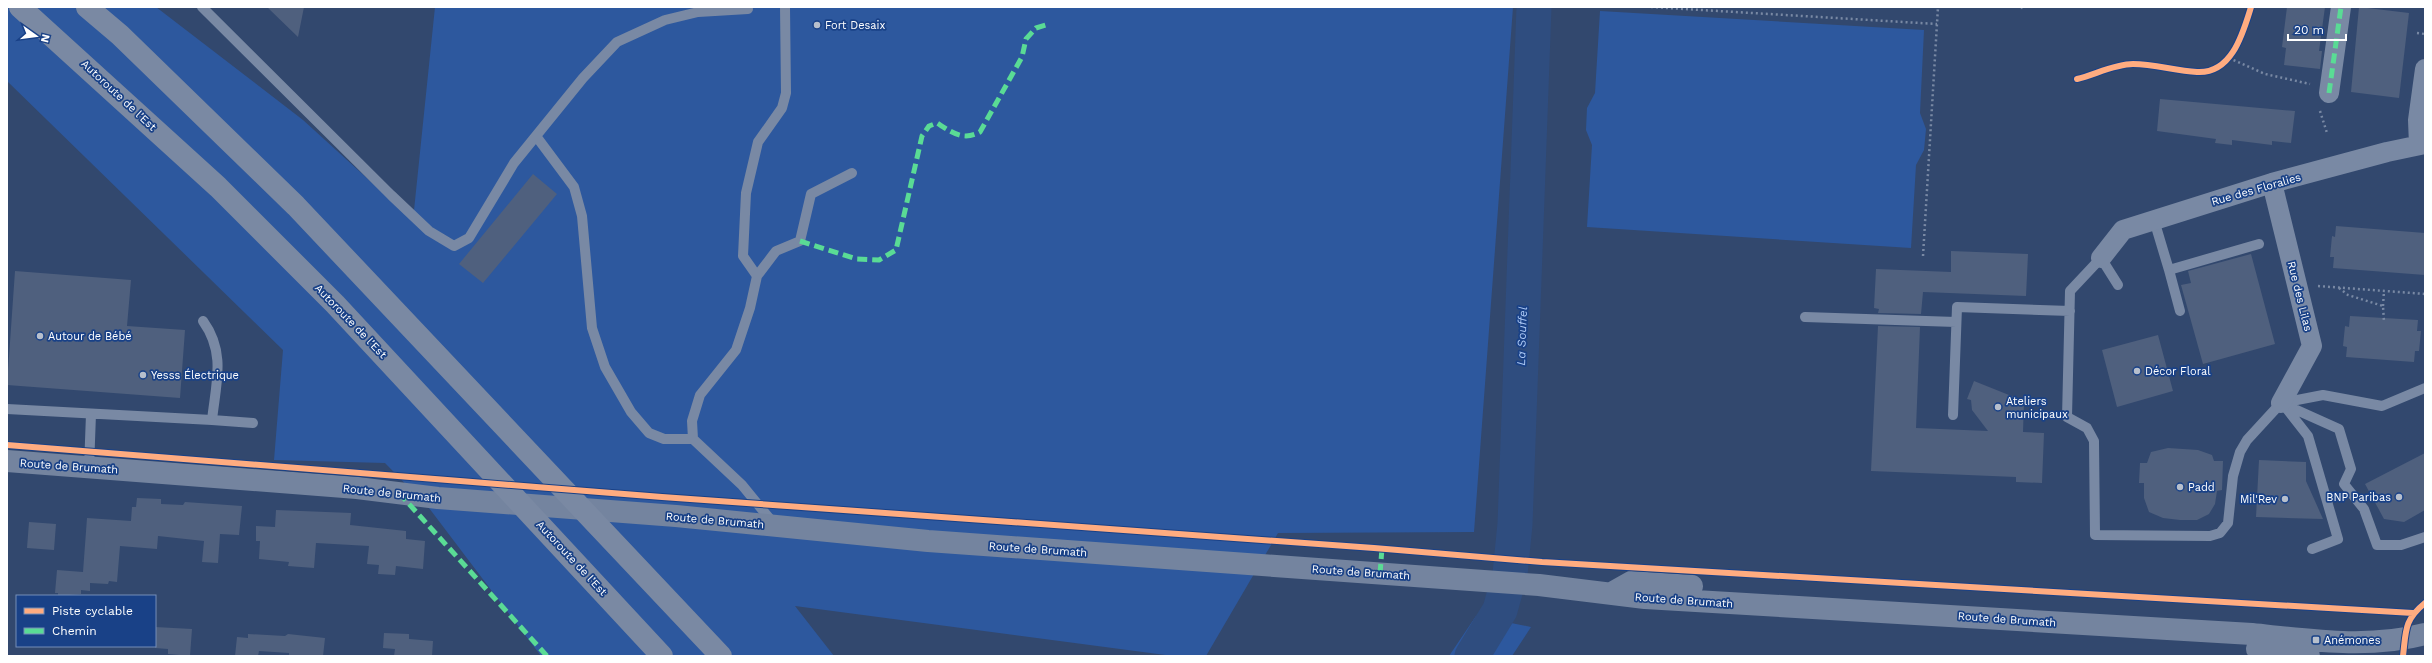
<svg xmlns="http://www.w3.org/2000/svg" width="2432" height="663" viewBox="0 0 2432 663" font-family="'Work Sans',sans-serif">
<rect width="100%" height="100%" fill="#32486e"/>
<path fill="#2d589e" d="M7,7H156L303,120L413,220L435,7H1513L1474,532L1278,533L1206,656H1173L795,606L834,656H541L429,508L385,463L274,460L283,350L7,81Z
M1600,11L1924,30L1920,113L1926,129L1924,150L1916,165L1911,248L1587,227L1592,145L1586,130L1587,108L1595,93Z
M1476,616L1531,627L1512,656H1449Z"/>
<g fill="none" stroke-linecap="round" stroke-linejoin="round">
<path stroke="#2f4d7f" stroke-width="35" d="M1472,656L1500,610L1510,574L1515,524L1534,7"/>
</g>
<path fill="#4f607e" d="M267,7H304L298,37Z
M2287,7H2325L2319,51H2322L2320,69L2284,65L2286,48L2282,47Z
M2359,7L2409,13L2399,98L2351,92Z
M2160,99L2295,111L2291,143L2272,141V145L2232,140V145L2215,143L2216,139L2157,131Z
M533,174L557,194L483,283L459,264Z
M2336,226L2425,233V275L2333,268L2334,257H2330L2332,236L2335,237Z
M1951,251L2028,254L2026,296L1923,292L1921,314L1878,313L1879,309L1874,308L1876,269L1951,272Z
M2251,254L2275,344L2203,364L2181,285L2191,283L2188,271Z
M15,271L131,280L127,326L185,330L180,398L7,385Z
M2350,316L2418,320L2417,331H2421L2419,351H2415L2414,362L2346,357L2347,347L2343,346L2345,326L2349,327Z
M1878,326L1920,327L1916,428L1988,431L1972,410L1971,400L1967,399L1974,381L2024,401L2023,432L2044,433L2042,483L2016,482V477L1871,471Z
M2158,335L2173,391L2117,407L2102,350Z
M2168,448L2198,450L2212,455L2214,461H2223L2222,490L2217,491L2215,504L2209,514L2197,520H2180L2163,518L2149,512L2144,498V483H2139L2140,463H2147L2151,452Z
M2425,453V510L2404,522L2384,519L2365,484Z
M2259,460L2306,462V481L2323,519L2256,517Z
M137,498L161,499V504L183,505L185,502L242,506L239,535L220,534L218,563L202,562L204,541L158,536L157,549L120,546L117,582L109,581L108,584L90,583V591L81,590V594L58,596V593H55L57,570L83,572L87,518L131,521L132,507H136Z
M276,510L351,513L350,525L406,531V539L425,541L423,569L396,566L395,575L378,574L379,565L367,564L369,546L316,543L314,568L288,566L289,562L259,559L260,541H256V526L275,527Z
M29,522L56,524L54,550L27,548Z
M155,627L192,629L190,656L168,654V649L155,648Z
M384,633L409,634V639L433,641L432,656H394L395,649L383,648Z
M248,634L285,636L288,634L325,638L323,656H289V653L259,651L258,656H235L237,637L248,638Z"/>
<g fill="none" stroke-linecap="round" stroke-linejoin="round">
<path stroke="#7989a4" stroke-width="2.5" stroke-dasharray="2 3" stroke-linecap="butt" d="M1651,7L1937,24
M2021,7L2024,9
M2417,33L2425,34
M2229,58L2265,74L2310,84
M2320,111L2327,133
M1923,256L1938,7
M2318,286L2425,294
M2339,288L2348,295L2383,306L2384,322
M2383,306L2384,291"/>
<path stroke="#7989a4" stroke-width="10" d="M202,7L391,195L429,231L454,246L469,238L514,163L583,78L617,42L665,20L698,12L748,9
M536,136L574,187L582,216L592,328L605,367L631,412L649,433L664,439H693
M2154,220L2169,270L2259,244
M2169,270L2180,311
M757,276L743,256L746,193L758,142L782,108L786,93L785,7
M2118,285L2101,258L2070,291L2067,417L2087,428L2094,441L2095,535L2210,536L2220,533L2228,523L2233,476L2240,452L2247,440L2281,403L2323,395L2382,406L2425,388
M1805,317L1956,322
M2281,403L2339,429L2351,469L2344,484L2364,509L2377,545H2401L2425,537
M2283,404L2308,436L2338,539L2312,549
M7,409L212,420C216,383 226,353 203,321
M1953,415L1957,307L2070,311
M212,420L253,423
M89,468L91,414
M774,524L742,485L693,439L692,421L700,395L736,350L750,308L757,276L776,251L800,241L811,194L852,173"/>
<path stroke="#7989a4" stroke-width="20" d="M2329,93L2341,7
M2419,145L2418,120L2425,69
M2272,183L2312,346L2281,403
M2101,258L2123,230L2272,183L2387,152L2425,144"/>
<path stroke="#74849f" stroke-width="22" d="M7,461L357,488L438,498L676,516L928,541L1539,585L1645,598L2252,634C2310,640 2368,649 2425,634
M1615,591L1631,582L1692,586
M2257,649L2309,656"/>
<path stroke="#7a89a3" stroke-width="22" d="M20,7L218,187L335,304L662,656
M87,7L120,35L296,206L721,656"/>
<path stroke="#5adb95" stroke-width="5" stroke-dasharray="10 5" stroke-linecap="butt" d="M2329,93L2341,7
M800,241L857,259L879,260L896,250L922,136L929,126L937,123C953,133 963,141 980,132L1022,57L1026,39L1036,28L1046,25
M399,493L547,656
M1380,574L1382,548"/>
<g stroke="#194187" stroke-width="8">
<path id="cycleway" d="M2077,79C2094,75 2115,64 2133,64C2155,64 2175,71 2197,72C2232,74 2243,33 2251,7
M7,445L662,497L1374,548L1542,562L2413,613
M2403,656C2406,631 2404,620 2425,603"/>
</g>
<use href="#cycleway" stroke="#ffac80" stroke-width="6"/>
</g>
<g fill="#b7bfcc" stroke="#194187" stroke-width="1.5">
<circle cx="817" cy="25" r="4"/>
<circle cx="40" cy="336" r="4"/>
<circle cx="2137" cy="371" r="4"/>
<circle cx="143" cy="375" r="4"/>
<circle cx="1998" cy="407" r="4"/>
<circle cx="2180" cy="487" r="4"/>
<circle cx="2399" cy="497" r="4"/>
<circle cx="2285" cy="499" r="4"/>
<rect x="2312" y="636" width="8" height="8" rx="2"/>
</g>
<g text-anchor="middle" stroke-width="3.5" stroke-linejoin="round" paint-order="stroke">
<g font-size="11" fill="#fff" stroke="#194187" text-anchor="start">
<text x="825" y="29">Fort Desaix</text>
<text x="48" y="340">Autour de Bébé</text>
<text x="2145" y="375">Décor Floral</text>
<text x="151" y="379">Yesss Électrique</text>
<text x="2006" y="405">Ateliers<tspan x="2006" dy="13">municipaux</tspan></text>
<text x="2188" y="491">Padd</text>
<text x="2391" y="501" text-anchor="end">BNP Paribas</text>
<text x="2277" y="503" text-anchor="end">Mil'Rev</text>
<text x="2324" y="644">Anémones</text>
</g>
<g font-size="11" fill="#fff" stroke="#194187">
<text transform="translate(119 95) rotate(43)" y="4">Autoroute de l’Est</text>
<text transform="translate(2256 189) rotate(-16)" y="4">Rue des Floralies</text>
<text transform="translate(2300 296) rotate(76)" y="4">Rue des Lilas</text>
<text transform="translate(351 321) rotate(46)" y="4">Autoroute de l’Est</text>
<text transform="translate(69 466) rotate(4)" y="4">Route de Brumath</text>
<text transform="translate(392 493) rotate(6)" y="4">Route de Brumath</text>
<text transform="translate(715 520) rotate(5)" y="4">Route de Brumath</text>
<text transform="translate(1038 549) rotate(4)" y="4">Route de Brumath</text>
<text transform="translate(572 558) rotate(47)" y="4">Autoroute de l’Est</text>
<text transform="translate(1361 572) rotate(4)" y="4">Route de Brumath</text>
<text transform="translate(1684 600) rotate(4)" y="4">Route de Brumath</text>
<text transform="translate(2007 619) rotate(4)" y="4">Route de Brumath</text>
</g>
<g font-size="12" font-style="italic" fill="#acc8f4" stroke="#194187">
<text transform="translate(1522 336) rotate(-88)" y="4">La Souffel</text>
</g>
</g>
<rect width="2432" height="663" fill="none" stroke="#ffffff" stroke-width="16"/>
<rect x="16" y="595" width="140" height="52" fill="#194187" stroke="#758db7"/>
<rect x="24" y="608" width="20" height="6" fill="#ffac80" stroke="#758db7"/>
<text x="52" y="615" font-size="12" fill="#ffffff">Piste cyclable</text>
<rect x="24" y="628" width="20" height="6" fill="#5adb95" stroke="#758db7"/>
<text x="52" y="635" font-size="12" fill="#ffffff">Chemin</text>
<g transform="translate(36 36) rotate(104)" stroke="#194187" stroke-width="3" paint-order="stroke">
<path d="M0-3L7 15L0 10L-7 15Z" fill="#ffffff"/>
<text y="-6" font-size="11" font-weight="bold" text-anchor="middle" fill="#ffffff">N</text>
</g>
<path d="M2288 34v6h58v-6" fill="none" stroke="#ffffff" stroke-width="2"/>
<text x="2294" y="34" font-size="12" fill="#ffffff" stroke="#194187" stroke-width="3" paint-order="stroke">20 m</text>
</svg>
